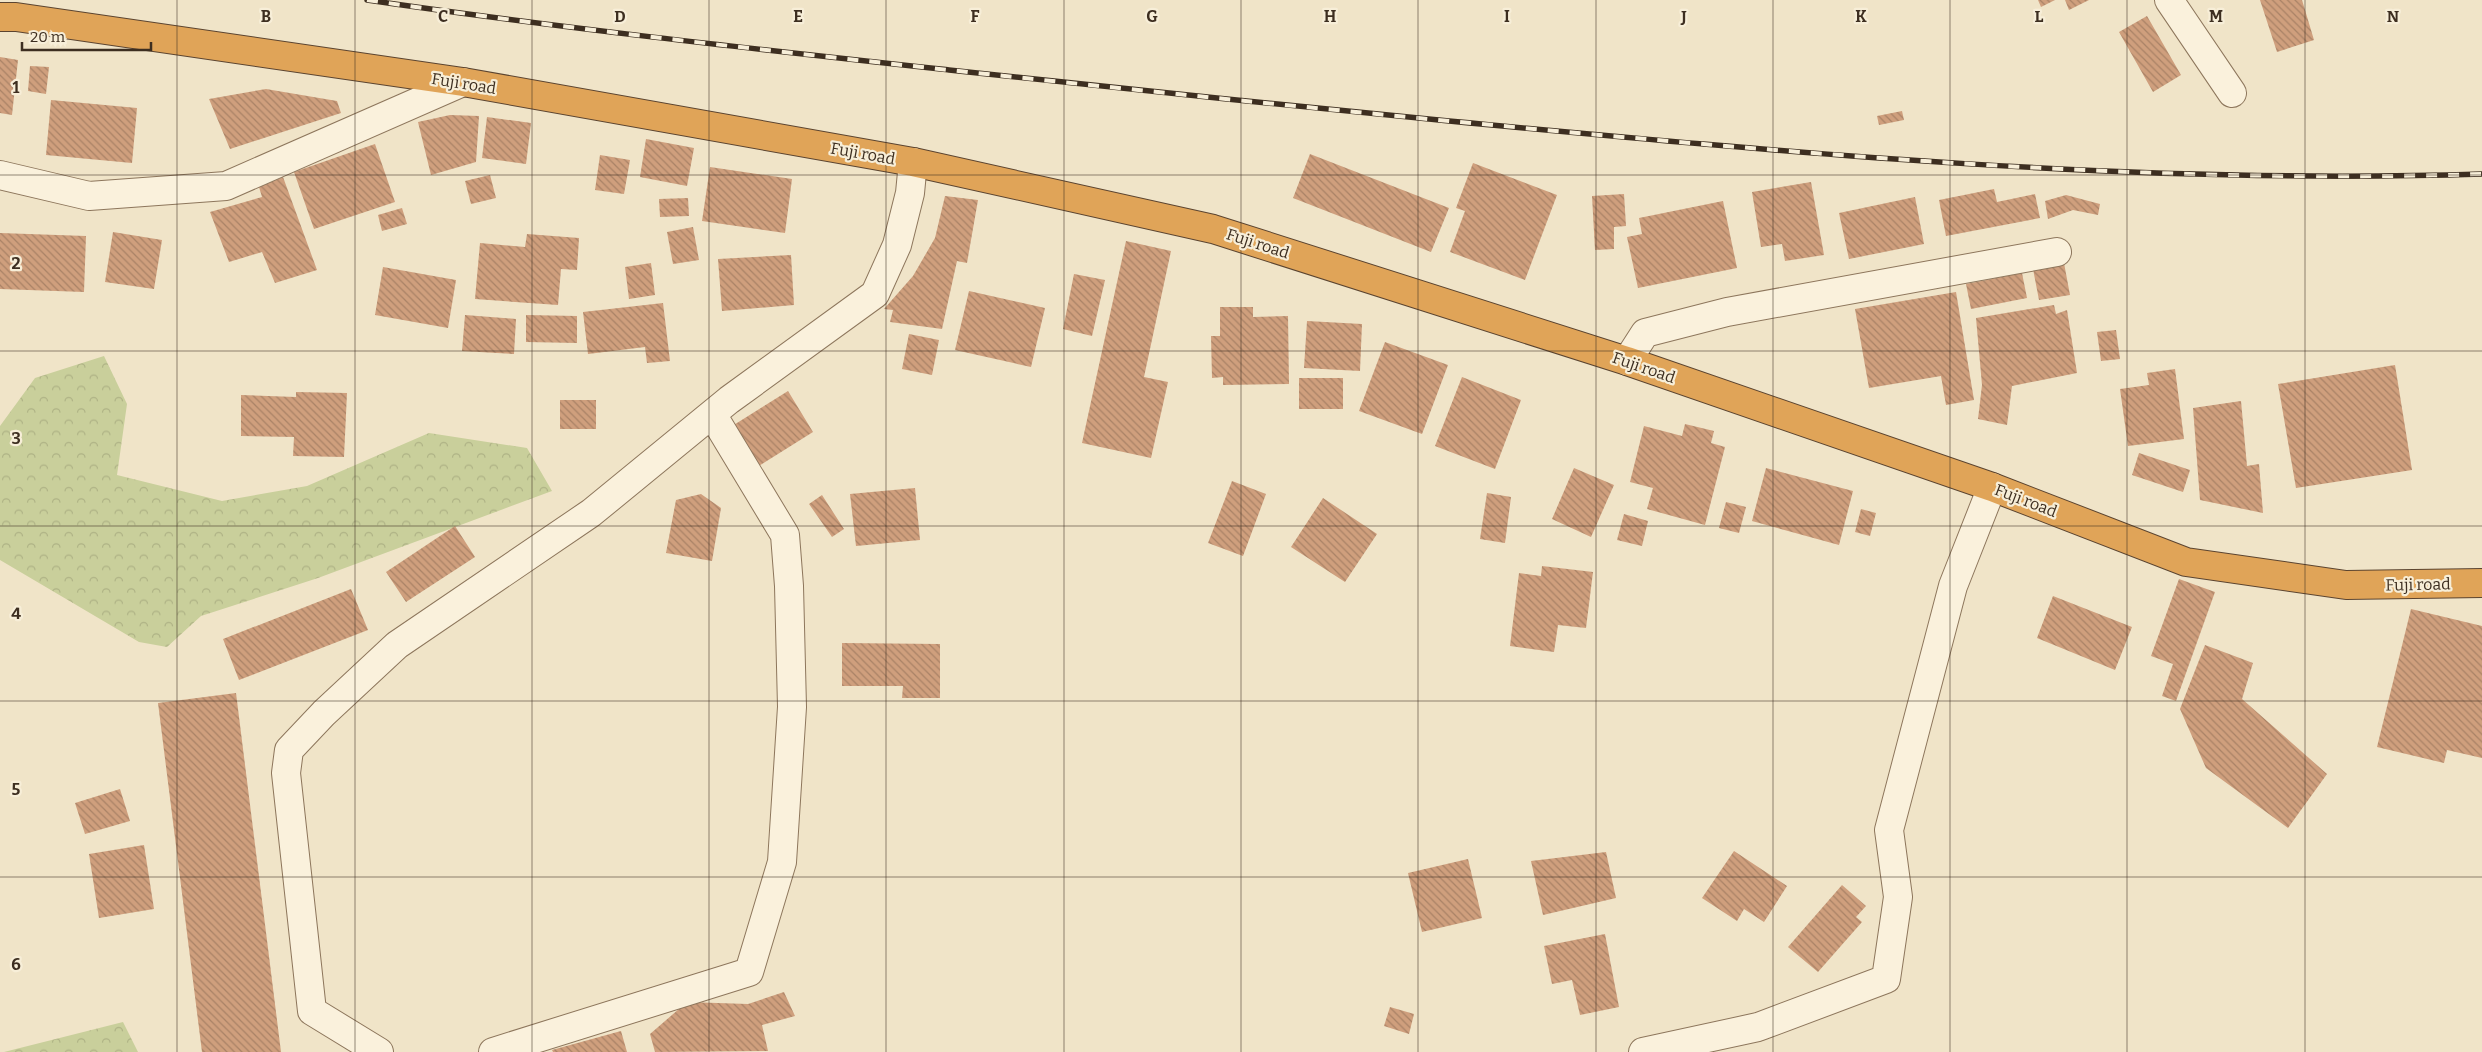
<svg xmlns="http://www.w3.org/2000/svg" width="2482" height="1052" viewBox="0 0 2482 1052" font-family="Bitter,serif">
<defs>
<pattern id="forest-crowns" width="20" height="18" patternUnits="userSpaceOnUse" patternTransform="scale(1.25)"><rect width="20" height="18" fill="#c9cf9b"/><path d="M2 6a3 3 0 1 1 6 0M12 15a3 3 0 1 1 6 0" fill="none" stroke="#aeb285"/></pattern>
<pattern id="building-back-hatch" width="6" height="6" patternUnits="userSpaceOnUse" patternTransform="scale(1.25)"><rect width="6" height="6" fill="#cf9f7d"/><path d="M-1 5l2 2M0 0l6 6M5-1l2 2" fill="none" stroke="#a98266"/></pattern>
</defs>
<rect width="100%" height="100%" fill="#f0e4c8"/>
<path fill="url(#forest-crowns)" d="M104,356L127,404L117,475L222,501L307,486L429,433L527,448L552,491L318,578L201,616L167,647L139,642L0,560V426L35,378Z
M123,1022L138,1052H4Z"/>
<path fill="url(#building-back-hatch)" d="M2038,0H2055L2041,7Z
M2065,0H2089L2069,10Z
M2260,0H2302L2314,40L2277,52Z
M2147,16L2181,75L2153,92L2119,32Z
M0,57L18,60L12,115L0,113Z
M30,66L49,67L46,94L28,91Z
M266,89L337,101L341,113L230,149L209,99Z
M51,100L137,108L132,163L46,155Z
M1902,111L1904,120L1879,125L1877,116Z
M450,115L479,116L476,162L431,175L418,122Z
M487,117L531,123L526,164L482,158Z
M646,139L694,148L687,186L640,177Z
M375,144L395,202L314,229L294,172Z
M1310,154L1449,208L1431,252L1293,198Z
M600,155L630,160L624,194L595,190Z
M1473,163L1557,195L1525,280L1450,252L1465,211L1456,208Z
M710,167L792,179L785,233L702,221Z
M490,175L496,198L471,204L465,181Z
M283,177L317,270L275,283L262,252L229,262L210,212L262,197L259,187Z
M1811,182L1824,255L1785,261L1782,244L1761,247L1752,192Z
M1994,189L1997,202L2035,194L2040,218L1946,236L1939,200Z
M1624,194L1626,226L1614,227V249L1595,250L1592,196Z
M2066,195L2100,204L2098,215L2073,210L2048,219L2045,201Z
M945,196L978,200L967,263L957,261L942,329L890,322L893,310L884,309L913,276L935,238Z
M1915,197L1924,244L1849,259L1839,213Z
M688,198L689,216L660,217L659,199Z
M1723,201L1737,268L1638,288L1627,237L1642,234L1639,218Z
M402,208L407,224L382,231L378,215Z
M693,227L699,260L673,264L667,232Z
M113,232L162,240L154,289L105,282Z
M0,233L86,236L84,292L0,289Z
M527,234L579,238L577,270L561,269L558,305L475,299L480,243L525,247Z
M1126,241L1171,251L1144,377L1168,382L1151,458L1082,443Z
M791,255L794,305L722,311L718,259Z
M651,263L655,295L629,299L625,267Z
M2064,263L2070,295L2039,300L2033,269Z
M383,267L456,280L448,328L375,315Z
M2022,273L2027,298L1971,309L1966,284Z
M1074,274L1105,280L1092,336L1063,329Z
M969,291L1045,308L1031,367L955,350Z
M1956,292L1974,400L1946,405L1941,376L1869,388L1855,309Z
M663,303L670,361L647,363L645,347L588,354L583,312Z
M2054,305L2056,314L2067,310L2077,373L2012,386L2007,425L1978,419L1982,385L1976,318Z
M1220,307H1253V317L1288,316L1289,384L1223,385V377L1212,378L1211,336H1220Z
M465,315L516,319L514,354L462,351Z
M526,315L577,316V343L526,342Z
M1307,321L1362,324L1360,371L1304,368Z
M2116,330L2120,359L2101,361L2097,332Z
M909,334L939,340L932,375L902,369Z
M1385,342L1448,365L1422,434L1359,411Z
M2395,365L2412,470L2296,488L2278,384Z
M2175,369L2184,439L2128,446L2120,389L2149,385L2147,373Z
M1462,377L1521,400L1495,469L1435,446Z
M1299,378H1343V409H1299Z
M788,391L813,432L754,469L729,428Z
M296,392L347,393L344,457L293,456L294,437L241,436V395L296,397Z
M560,400H596V429H560Z
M2241,401L2247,466L2259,464L2263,513L2200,500L2193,408Z
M1685,424L1714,431L1711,443L1725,447L1705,525L1647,509L1653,488L1630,482L1644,426L1682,436Z
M2139,453L2190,470L2183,492L2132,475Z
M1574,468L1614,485L1591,537L1552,519Z
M1766,468L1853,491L1839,545L1752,521Z
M1232,481L1266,494L1243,556L1208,543Z
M915,488L920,540L856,546L850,494Z
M1487,493L1511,497L1505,543L1480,539Z
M701,494L721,508L712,561L666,553L676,500Z
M822,495L844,529L832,537L809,504Z
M1323,498L1377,534L1345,582L1291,547Z
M1726,502L1746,507L1739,533L1719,528Z
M1861,509L1876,513L1870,536L1855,532Z
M1624,514L1648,521L1642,546L1617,540Z
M455,526L475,557L406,602L386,572Z
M1542,566L1593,572L1586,628L1558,625L1554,652L1510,646L1519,573L1541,576Z
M2179,579L2215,592L2176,701L2162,696L2173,664L2151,656Z
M351,589L368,630L239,680L223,639Z
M2053,596L2132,627L2115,670L2037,638Z
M2411,609L2482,626V758L2447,750L2444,763L2377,747Z
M842,643L940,644V698H902L903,686H842Z
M2205,645L2253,663L2242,699L2327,774L2288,828L2206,768L2180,709Z
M236,693L281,1052H202L158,703Z
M120,789L130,821L85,834L75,803Z
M144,845L154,909L99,918L89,854Z
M1734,851L1787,886L1764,922L1744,909L1737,921L1702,898Z
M1606,852L1616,898L1543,915L1531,861Z
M1468,859L1482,918L1422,932L1408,873Z
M1842,885L1866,906L1856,917L1862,922L1818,972L1788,947Z
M1605,934L1619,1007L1580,1015L1572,980L1552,984L1544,946Z
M784,992L795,1016L762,1025L768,1051L655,1052L650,1034L687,1002L748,1004Z
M1390,1007L1414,1014L1409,1034L1384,1026Z
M621,1031L627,1052H553L552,1050Z"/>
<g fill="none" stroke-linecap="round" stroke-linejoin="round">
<g stroke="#8d765c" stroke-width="30">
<path id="minor" d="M2169,0L2232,93
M0,175L89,196L226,186L463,82
M1627,361L1645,333L1727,312L2057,252
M379,1052L312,1011L286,773L289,750L324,713L397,645L591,513L729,400L875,294L897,245L910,193L913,162
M493,1052L749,972L782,862L792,707L789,586L785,535L712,414
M1643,1052L1758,1027L1886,979L1898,897L1889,830L1953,586L1992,487"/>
</g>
<g stroke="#5b4430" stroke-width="30">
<path id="highway" d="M0,17H16L463,82L913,162L1213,229L1627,361L1992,487L2186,562L2346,585L2482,583"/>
</g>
<use href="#minor" stroke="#faf1dc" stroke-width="28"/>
<use href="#highway" stroke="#e0a458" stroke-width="28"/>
<g stroke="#3d2e20" stroke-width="5.5">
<path id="rail" d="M367,0C560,28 755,49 949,70C1116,88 1282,105 1449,121C1792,153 2137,185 2482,174"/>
</g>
<use href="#rail" stroke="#f7eed8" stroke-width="4" stroke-dasharray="11" stroke-linecap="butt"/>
</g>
<path fill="none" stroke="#3d2e20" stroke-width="1" stroke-opacity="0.55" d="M177,0V1052M355,0V1052M532,0V1052M709,0V1052M886,0V1052M1064,0V1052M1241,0V1052M1418,0V1052M1596,0V1052M1773,0V1052M1950,0V1052M2127,0V1052M2305,0V1052M0,175H2482M0,351H2482M0,526H2482M0,701H2482M0,877H2482"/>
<g text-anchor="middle" stroke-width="4.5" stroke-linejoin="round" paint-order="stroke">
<g font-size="16" fill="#3d2e20" stroke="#f7eed8">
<text transform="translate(464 83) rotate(9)" y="6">Fuji road</text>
<text transform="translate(863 153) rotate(10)" y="6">Fuji road</text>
<text transform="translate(1258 243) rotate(18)" y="6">Fuji road</text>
<text transform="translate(1644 367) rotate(19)" y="6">Fuji road</text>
<text transform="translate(2026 500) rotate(21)" y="6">Fuji road</text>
<text transform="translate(2418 584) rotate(-1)" y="6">Fuji road</text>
</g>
</g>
<g font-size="16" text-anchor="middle" font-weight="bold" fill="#3d2e20" stroke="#f7eed8" stroke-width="4.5" stroke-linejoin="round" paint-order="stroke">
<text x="266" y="22">B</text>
<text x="443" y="22">C</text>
<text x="620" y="22">D</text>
<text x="798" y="22">E</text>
<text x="975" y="22">F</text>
<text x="1152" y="22">G</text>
<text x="1330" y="22">H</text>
<text x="1507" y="22">I</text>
<text x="1684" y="22">J</text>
<text x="1861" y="22">K</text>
<text x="2039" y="22">L</text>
<text x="2216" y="22">M</text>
<text x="2393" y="22">N</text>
<text x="16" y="93">1</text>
<text x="16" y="269">2</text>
<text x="16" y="444">3</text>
<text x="16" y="619">4</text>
<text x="16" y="795">5</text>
<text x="16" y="970">6</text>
</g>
<path d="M22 42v8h129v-8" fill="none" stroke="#3d2e20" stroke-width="2.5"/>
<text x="30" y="42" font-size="15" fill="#3d2e20" stroke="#f7eed8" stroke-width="4" paint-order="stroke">20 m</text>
</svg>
